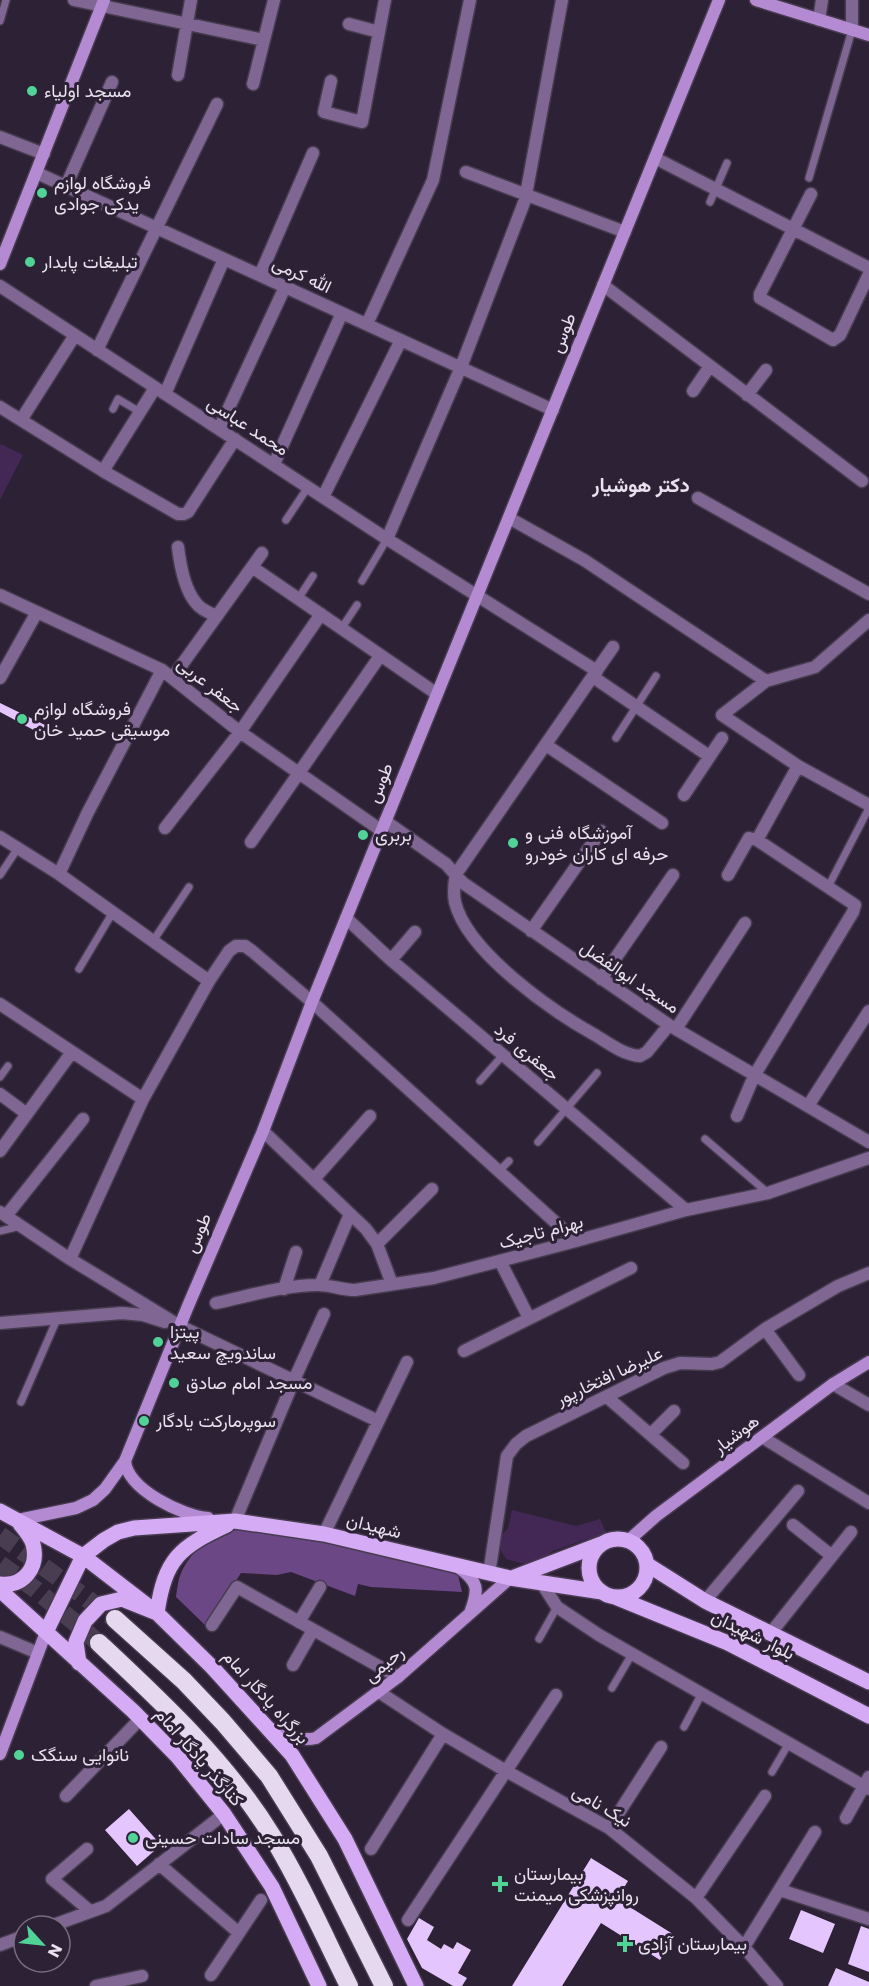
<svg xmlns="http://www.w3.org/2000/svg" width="869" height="1986" viewBox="0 0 869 1986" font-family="Poppins,Vazirmatn,sans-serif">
<rect width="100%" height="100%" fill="#2d2135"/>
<path fill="#432856" d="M1,444L23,455L0,500V446Z
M512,1510L576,1526L600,1519L607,1535L581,1541L553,1551L539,1561L528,1565L506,1559L501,1551V1536L508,1528Z"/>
<path fill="#6b4785" d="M237,1530L313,1535L447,1569L458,1575L462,1592L371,1587L358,1584L355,1596L291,1572L277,1575L241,1573L206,1626L176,1597C177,1589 178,1580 181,1573C190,1552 214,1531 237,1530Z"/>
<path fill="#e5c5fe" d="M0,703L45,725L41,734L0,712Z
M129,1809L161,1845L137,1866L105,1830Z
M591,1858L628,1881L617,1899L676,1936L660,1960L601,1923L562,1986H512Z
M801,1910L835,1924L823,1953L789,1939Z
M419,1918L434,1927L427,1940L441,1949L444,1944L453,1949L457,1942L471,1950L458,1973L467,1978L462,1986H453L422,1968L407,1939Z
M861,1926L869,1929V1972L848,1964Z
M836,1968L869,1982V1986H828Z"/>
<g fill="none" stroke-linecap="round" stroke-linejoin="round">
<path stroke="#493e51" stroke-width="18" stroke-dasharray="18 9" stroke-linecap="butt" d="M0,1535L115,1619
M0,1564L35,1589L99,1643"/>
<g stroke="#473c4f" stroke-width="10">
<path id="lane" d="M0,21L6,0
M809,178L852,30
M710,202L727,163
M113,409L118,399L140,412
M286,520L308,487
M362,581L387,539
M298,599L313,576
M341,629L357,605
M616,738L656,676
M0,875L18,848
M828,887L869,808
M153,941L189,887
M79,969L113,912
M0,1077L8,1066
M480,1081L503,1055
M705,1139L768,1193
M538,1142L597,1073
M499,1171L509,1161
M0,1231L21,1226
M21,1402L57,1319
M539,1639L557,1607
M612,1688L632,1654
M684,1727L702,1693
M772,1772L789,1743"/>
</g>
<g stroke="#473c4f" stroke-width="15">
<path id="street" d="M74,0L264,40
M852,0V30
M819,20L822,0
M349,24L379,32
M178,75L191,0
M331,81L324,112L362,122L385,0
M253,84L274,0
M0,137L44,154
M655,158L869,268
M466,172L625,232
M37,173L553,410
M66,186L112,82
M811,194L760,294V298L833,340L840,335L869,274
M260,275L313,153
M603,285L862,481
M0,286L387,539L597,671
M367,324L433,180L470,0
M97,350L217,104
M693,391L710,366
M165,394L224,259
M747,395L766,370
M0,407L103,471L178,514H184L188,512L235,439
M21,420L75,335
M219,429L285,287
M274,464L342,313
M103,471L155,388
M323,497L401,340
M698,498L869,594
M509,518L584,560L766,681
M387,539L461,367L525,200L562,0
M178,547C180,564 185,590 196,603C201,610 210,613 217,616
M252,567L437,694
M0,595L162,670L240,732L382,831
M869,620L815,667L766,681L722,715L798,766L869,805
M613,647L456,874C454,884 453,892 455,902C467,952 552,1011 595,1035C608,1043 624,1055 640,1056L647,1052L669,1025
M173,677L262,553
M593,677L709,756
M0,678L37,612
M546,745L662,823
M684,795L722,738
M385,821L446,864L463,883L669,1025L869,1142
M165,828L240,732L321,614
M0,837L59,874L209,981
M757,840L798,766
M251,842L380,656
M59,874L87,814L162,670
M728,875L749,838L757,840L855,905L853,912L754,1076L737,1116
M346,918L391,960L686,1210
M531,931L601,831
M391,960L415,932
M601,979L673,875
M0,1004L143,1099
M676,1029L745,923
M0,1094L27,1114
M808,1106L869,1011
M263,1131L366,1229L377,1244L392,1284
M0,1151L72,1052
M314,1179L370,1116
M0,1212L70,1259L180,1326L378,1421
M6,1216L83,1119
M377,1244L432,1189
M70,1259L143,1099L209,981L229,951L236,946H245L252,951L312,1002L576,1241
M500,1261L529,1318
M320,1285L350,1214
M284,1289L296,1252
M216,1303C249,1296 284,1285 318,1285C330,1285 343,1290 355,1290L434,1278L576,1241L686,1210L768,1193L869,1158
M0,1323L122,1313L143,1315L165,1322
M765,1329L799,1375
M464,1351L631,1268
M833,1384L869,1405
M607,1397L683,1463
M651,1434L674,1411
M762,1437L869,1503
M235,1521L294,1380L324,1314
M793,1525L832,1556
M324,1534L407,1362
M489,1574L507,1456L516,1444L526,1436L664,1368L680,1363L712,1364L720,1362L765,1329L838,1286L869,1273
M541,1582L557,1607L599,1635L869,1789
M705,1601L798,1491
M299,1622L320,1587
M212,1625L237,1587L398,1677
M770,1634L851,1532
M0,1637L38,1653
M293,1665L313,1630
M379,1692L443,1734L506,1771L609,1828L696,1898L744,1947L777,1986
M66,1796L141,1718
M846,1818L869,1777
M609,1828L661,1747
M87,1849L52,1879L90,1911
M371,1849L443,1734
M159,1864L239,1933
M780,1890L869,1919
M696,1898L765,1796
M408,1920L556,1695
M51,1926L106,1906L224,1814
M0,1945L24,1936
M744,1947L815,1832
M211,1975L261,1900
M96,1986L142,1976"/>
</g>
<g stroke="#473c4f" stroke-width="15">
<path id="secondary" d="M756,0L869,35
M0,264L104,0
M125,1461C128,1490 183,1516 208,1518
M18,1520L76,1508L93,1500L105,1489L125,1461L188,1306L263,1131L312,1002L719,0
M629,1540L656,1516L833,1384L869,1362
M458,1567C479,1582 479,1589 470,1613
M267,1727C283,1734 299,1742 316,1738L398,1677L510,1578
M0,1754L46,1632"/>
</g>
<g stroke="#473c4f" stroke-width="18">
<path id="primary" d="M0,1511L83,1556L157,1613L212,1667L292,1755L345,1839L416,1986
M589 1568a29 29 0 1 1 58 0a29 29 0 1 1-58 0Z
M648,1565L705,1601L869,1682
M512,1578L601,1544
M0,1584C24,1587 39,1567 33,1544C31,1537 25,1530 20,1524
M0,1590L133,1711L178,1757L224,1814L272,1887L319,1986
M615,1597L728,1643L869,1716
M46,1632L83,1556L104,1540L118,1532L134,1528L235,1521L324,1534L510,1578L602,1592
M79,1663L76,1642L85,1621L101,1604L122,1599L157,1613C165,1558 180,1547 227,1525"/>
</g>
<g stroke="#473c4f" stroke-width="21">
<path id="highway" d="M115,1619L184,1681L223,1722L269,1776L319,1856L384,1986
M99,1643C162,1702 226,1761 272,1836C301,1883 324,1936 349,1986"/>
</g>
<use href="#lane" stroke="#806793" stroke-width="7"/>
<use href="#street" stroke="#806793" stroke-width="12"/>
<use href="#secondary" stroke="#b48ad2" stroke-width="12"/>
<use href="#primary" stroke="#d6abf6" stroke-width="15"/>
<use href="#highway" stroke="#e5d8ef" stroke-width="18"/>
</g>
<g fill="#51d398" stroke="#2d2135" stroke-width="2">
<circle cx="32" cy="91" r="6"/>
<circle cx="42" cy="193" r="6"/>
<circle cx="30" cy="262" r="6"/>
<circle cx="22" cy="719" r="6"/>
<circle cx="363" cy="835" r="6"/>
<circle cx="513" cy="843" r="6"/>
<circle cx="158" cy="1342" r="6"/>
<circle cx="174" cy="1383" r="6"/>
<circle cx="144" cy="1421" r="6"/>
<circle cx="19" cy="1755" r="6"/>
<circle cx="133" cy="1838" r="6"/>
<path d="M497 1875h6v6h6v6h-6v6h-6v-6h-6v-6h6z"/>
<path d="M622 1935h6v6h6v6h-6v6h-6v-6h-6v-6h6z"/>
</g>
<g text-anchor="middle" stroke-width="6" stroke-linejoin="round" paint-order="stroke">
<g font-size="18" fill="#e8e1ee" stroke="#2d2135" text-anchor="start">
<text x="44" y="97">مسجد اولیاء</text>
<text x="54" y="189">فروشگاه لوازم<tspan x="54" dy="21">یدکی جوادی</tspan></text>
<text x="42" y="268">تبلیغات پایدار</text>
<text x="34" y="715">فروشگاه لوازم<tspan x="34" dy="21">موسیقی حمید خان</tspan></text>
<text x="525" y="839">آموزشگاه فنی و<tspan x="525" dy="21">حرفه ای کاران خودرو</tspan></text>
<text x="375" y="841">بربری</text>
<text x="170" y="1338">پیتزا<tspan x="170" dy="21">ساندویچ سعید</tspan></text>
<text x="186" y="1389">مسجد امام صادق</text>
<text x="156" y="1427">سوپرمارکت یادگار</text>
<text x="31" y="1761">نانوایی سنگک</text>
<text x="145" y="1844">مسجد سادات حسینی</text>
<text x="514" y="1880">بیمارستان<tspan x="514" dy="21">روانپزشکی میمنت</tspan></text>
<text x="638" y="1950">بیمارستان آزادی</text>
</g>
<g font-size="18" fill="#e8e1ee" stroke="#2d2135">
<text transform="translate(302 275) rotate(25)" y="6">الله کرمی</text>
<text transform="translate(563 333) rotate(-68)" y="6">طوس</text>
<text transform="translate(248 426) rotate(33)" y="6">محمد عباسی</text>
<text transform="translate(210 685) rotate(38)" y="6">جعفر عربی</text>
<text transform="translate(380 783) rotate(-68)" y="6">طوس</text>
<text transform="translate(630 977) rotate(34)" y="6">مسجد ابوالفضل</text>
<text transform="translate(527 1052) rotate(40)" y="6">جعفری فرد</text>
<text transform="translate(541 1232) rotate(-15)" y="6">بهرام تاجیک</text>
<text transform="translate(198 1233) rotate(-67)" y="6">طوس</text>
<text transform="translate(609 1376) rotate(-25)" y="6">علیرضا افتخارپور</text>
<text transform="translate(736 1434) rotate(-37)" y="6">هوشیار</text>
<text transform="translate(374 1526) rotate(14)" y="6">شهیدان</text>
<text transform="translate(753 1635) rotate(26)" y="6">بلوار شهیدان</text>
<text transform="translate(384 1664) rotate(-40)" y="6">رحیمی</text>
<text transform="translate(266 1697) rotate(48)" y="6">بزرگراه یادگار امام</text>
<text transform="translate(199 1757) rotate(49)" y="6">کنارگذر یادگار امام</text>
<text transform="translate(602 1806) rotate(31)" y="6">نیک نامی</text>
</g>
<g font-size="20" font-weight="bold" fill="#e8e1ee" stroke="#2d2135">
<text x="641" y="492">دکتر هوشیار</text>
</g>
</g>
<g transform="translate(42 1944) rotate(117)"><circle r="28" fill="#2d2135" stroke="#786e7f" stroke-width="1.5"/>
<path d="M0-4.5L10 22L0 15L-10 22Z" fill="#51d398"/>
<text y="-9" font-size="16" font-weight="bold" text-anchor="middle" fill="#e8e1ee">N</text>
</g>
</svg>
